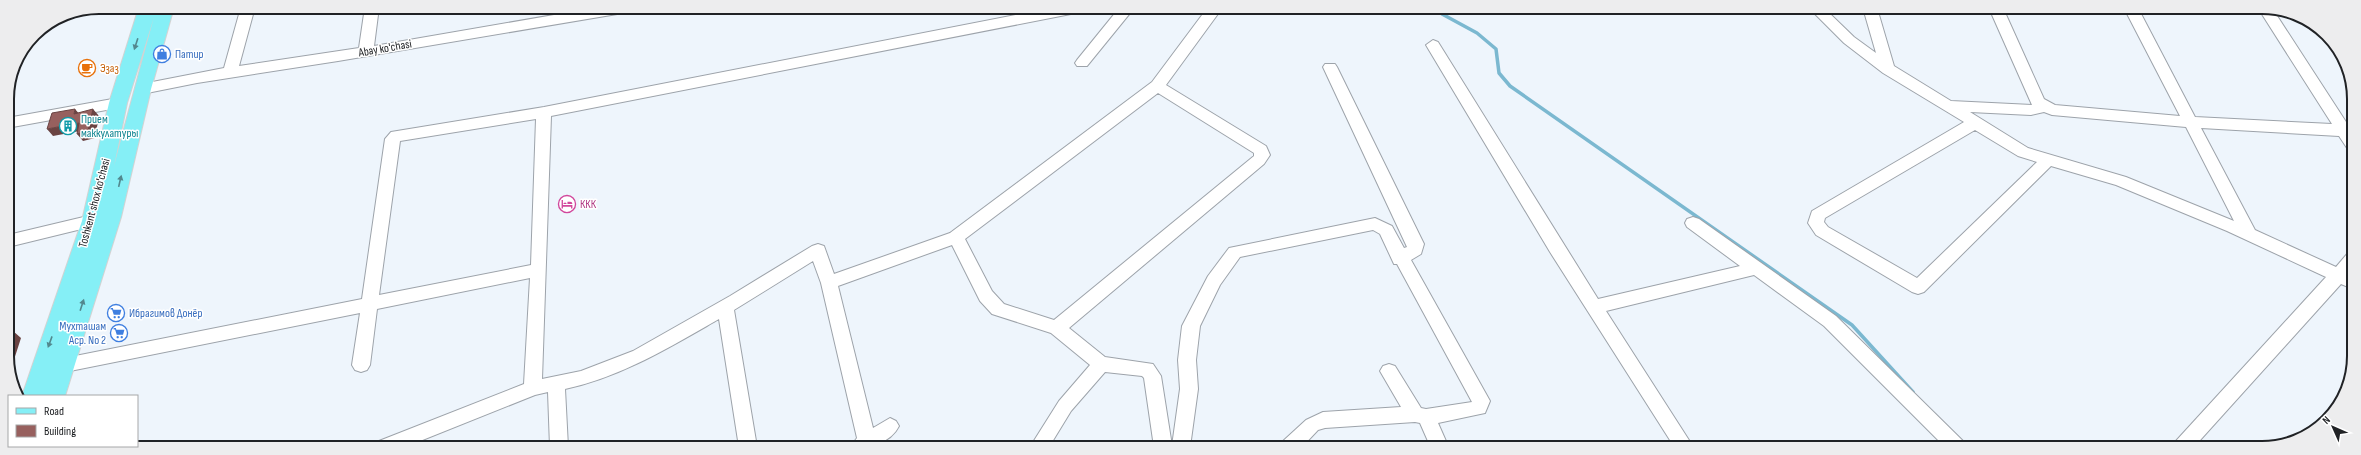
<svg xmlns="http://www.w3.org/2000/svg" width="2361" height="455" viewBox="0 0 2361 455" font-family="'Sofia Sans Condensed',sans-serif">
<rect width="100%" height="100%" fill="#eef5fc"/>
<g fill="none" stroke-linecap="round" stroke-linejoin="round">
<path stroke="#7bb8d0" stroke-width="3.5" d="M1440,8L1442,14L1477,33L1496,49L1499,73L1510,86L1852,325L1913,392"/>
<g stroke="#9da3aa" stroke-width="2">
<path id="minor" d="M241,7H255L239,66L359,48L365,7H379L374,46L600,7H636L629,12L338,61L197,83L142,94L137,93L135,89L137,85L142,84L224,68Z
M1056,7H1088L1081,12L551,116L542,379L581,371L633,351L730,296L812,246L818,244L824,246L834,274L950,233L1152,82L1208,7H1223L1166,85L1266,146L1270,155L1264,164L1069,328L1105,357L1153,364L1161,376L1172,446L1180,389L1178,360L1182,326L1208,276L1229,248L1375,218L1392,226L1404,248L1407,247L1323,67L1325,64H1335L1337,67L1424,244L1421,254L1411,260L1490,401L1485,413L1438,423L1449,448H1431L1420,423L1415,422L1325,428L1318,430L1301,448H1279L1282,442L1306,420L1323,412L1401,407L1380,371L1383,366L1389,364L1395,366L1421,408L1426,409L1472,402L1397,264H1394L1380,234L1373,230L1240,257L1220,285L1200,326L1196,360L1198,389L1190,447H1154L1144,378L1142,376L1105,372L1071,411L1049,447H1030L1059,401L1090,365L1051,333L992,314L980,301L952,245L838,286L873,428L890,418L896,421L899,426C890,444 867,449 850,447L857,438L821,283L813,261L734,310L757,447H739L719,319C670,347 621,377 565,389L568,447H550L548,392L535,395L405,447H376L379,441L524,384L530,278L377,309L370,365L367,370L361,372L355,370L352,365L360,313L55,374L49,372L46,367L49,362L55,360L362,299L385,139L391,132L544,107ZM1158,93L1254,153V156L1054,320L1004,304L992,291L965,239ZM536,119L531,265L379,295L400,141Z
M1120,7H1135L1087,66H1077L1075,63L1077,60Z
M1809,8H1824L1854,37L1876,53L1863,8H1877L1894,66L1951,101L2032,105L1989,8H2003L2044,99L2055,105L2180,116L2124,8H2138L2195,117L2332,124L2258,8H2272L2348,125L2352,126V149L2347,148L2339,136L2201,128L2255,230L2336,267L2347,254L2353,253V270L2350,273L2353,275V289L2341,284L2193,448H2172L2175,442L2326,277L2227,231L2116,185L2051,166L1924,292L1918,294L1912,292L1816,235L1808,223L1812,211L1964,122L1883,73L1844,43ZM1970,112L2031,115L2044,112L2052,115L2186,127L2234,221L2126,177L2028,148ZM1975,130L2018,156L2037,162L1917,278L1828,227L1824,222L1825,218Z
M1433,40L1438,42L1598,299L1740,266L1687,227L1685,223L1687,219L1693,217L1699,219L1836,316L1964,442L1967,448H1946L1824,326L1754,275L1606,311L1694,448H1675L1550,252L1426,45Z
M118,98L123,99L125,103L123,107L7,128V118Z
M92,215L98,217L100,221L98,225L8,247V235Z"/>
</g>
<g stroke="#d2d3d3" stroke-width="2">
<path id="major" d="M139,7H174L151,89L121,217L65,396H22L82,221L109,103ZM154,17L114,166L127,103Z"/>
</g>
<use href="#minor" fill="#fff" fill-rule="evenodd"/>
<use href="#major" fill="#85eff6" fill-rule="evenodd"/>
</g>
<path fill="#6a4342" d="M75,109L81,116L74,114Z
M93,109L99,116L95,138L83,141L77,134Z
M79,123L85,130L53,136L47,129Z
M13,331L21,338L11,369L9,370V345Z"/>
<path fill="#97605e" stroke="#6a4342" d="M75,109L74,114L93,109L88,131L77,134L79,123L47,129L52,113Z
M13,331L9,345V332Z"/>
<defs><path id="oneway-solid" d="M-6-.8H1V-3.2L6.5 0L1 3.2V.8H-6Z"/></defs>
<g fill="#52888e">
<use href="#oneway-solid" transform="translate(136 44) rotate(108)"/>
<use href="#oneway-solid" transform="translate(120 181) rotate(-77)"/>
<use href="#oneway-solid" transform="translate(82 305) rotate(-72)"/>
<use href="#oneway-solid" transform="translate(50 342) rotate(110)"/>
</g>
<defs>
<g id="shop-ring" transform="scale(0.9)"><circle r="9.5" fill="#fff" stroke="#3f7fe0" stroke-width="1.5"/><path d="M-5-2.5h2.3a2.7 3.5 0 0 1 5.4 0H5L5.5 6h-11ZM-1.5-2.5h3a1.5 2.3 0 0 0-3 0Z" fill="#3f7fe0"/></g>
<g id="cafe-ring" transform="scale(0.9)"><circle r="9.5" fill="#fff" stroke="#e8710a" stroke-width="1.5"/><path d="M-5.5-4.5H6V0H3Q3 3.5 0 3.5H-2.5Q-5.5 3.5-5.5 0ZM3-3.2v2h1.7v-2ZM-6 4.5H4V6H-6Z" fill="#e8710a"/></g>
<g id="building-ring" transform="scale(0.9)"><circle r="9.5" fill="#fff" stroke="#0f9aa8" stroke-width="1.5"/><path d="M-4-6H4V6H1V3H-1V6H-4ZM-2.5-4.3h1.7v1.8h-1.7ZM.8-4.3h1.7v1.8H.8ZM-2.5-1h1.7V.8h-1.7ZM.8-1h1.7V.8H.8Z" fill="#0f9aa8"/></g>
<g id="hotel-ring" transform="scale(0.9)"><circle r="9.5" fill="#fff" stroke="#d1479c" stroke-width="1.5"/><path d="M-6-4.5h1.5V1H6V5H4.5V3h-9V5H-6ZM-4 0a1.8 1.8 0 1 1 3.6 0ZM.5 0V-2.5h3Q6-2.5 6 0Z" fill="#d1479c"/></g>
<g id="supermarket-ring" transform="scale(0.9)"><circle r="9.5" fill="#fff" stroke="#3f7fe0" stroke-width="1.5"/><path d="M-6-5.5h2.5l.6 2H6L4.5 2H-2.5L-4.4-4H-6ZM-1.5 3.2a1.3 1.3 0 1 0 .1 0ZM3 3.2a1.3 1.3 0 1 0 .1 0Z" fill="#3f7fe0"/></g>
</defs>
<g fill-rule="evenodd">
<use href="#shop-ring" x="162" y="54"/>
<use href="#cafe-ring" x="87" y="68"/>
<use href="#building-ring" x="68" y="126"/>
<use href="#hotel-ring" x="567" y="204"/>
<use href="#supermarket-ring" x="116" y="313"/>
<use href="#supermarket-ring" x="119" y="333"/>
</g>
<g text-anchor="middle" stroke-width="3" stroke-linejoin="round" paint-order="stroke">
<g font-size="12" fill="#202225" stroke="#fff">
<text transform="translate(385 48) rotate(-10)" y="4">Abay ko'chasi</text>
<text transform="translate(94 203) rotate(-75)" y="4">Toshkent shox ko'chasi</text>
</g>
<g font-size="12" fill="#366cbe" stroke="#fff" text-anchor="start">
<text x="175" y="58">Патир</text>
<text x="129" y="317">Ибрагимов Донёр</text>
<text x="106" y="330" text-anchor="end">Мухташам<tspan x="106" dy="14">Аср. No 2</tspan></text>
</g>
<g font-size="12" fill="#c56008" stroke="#fff" text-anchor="start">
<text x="100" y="72">Эзаз</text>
</g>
<g font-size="12" fill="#0d838f" stroke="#fff" text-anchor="start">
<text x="81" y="123">Прием<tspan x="81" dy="14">маккулатуры</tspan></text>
</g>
<g font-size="12" fill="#b23c85" stroke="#fff" text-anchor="start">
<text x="580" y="208">ККК</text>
</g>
</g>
<path d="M0 0H2361V455H0ZM99 14H2262A85 85 0 0 1 2347 99V356A85 85 0 0 1 2262 441H99A85 85 0 0 1 14 356V99A85 85 0 0 1 99 14Z" fill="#ededee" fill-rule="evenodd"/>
<path fill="none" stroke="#202225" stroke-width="2" d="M99 14H2262A85 85 0 0 1 2347 99V356A85 85 0 0 1 2262 441H99A85 85 0 0 1 14 356V99A85 85 0 0 1 99 14Z"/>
<rect x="8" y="395" width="130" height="52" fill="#ffffff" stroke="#a6a7a8"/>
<rect x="16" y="408" width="20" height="6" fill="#85eff6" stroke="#a6a7a8"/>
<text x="44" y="415" font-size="12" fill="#202225">Road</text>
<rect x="16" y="425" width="20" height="12" fill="#97605e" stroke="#a6a7a8"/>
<text x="44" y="435" font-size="12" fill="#202225">Building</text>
<g transform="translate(2333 427) rotate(315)" stroke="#ffffff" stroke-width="3" paint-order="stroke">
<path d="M0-3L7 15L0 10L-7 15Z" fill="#202225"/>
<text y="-6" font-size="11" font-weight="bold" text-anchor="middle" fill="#202225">N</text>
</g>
</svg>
